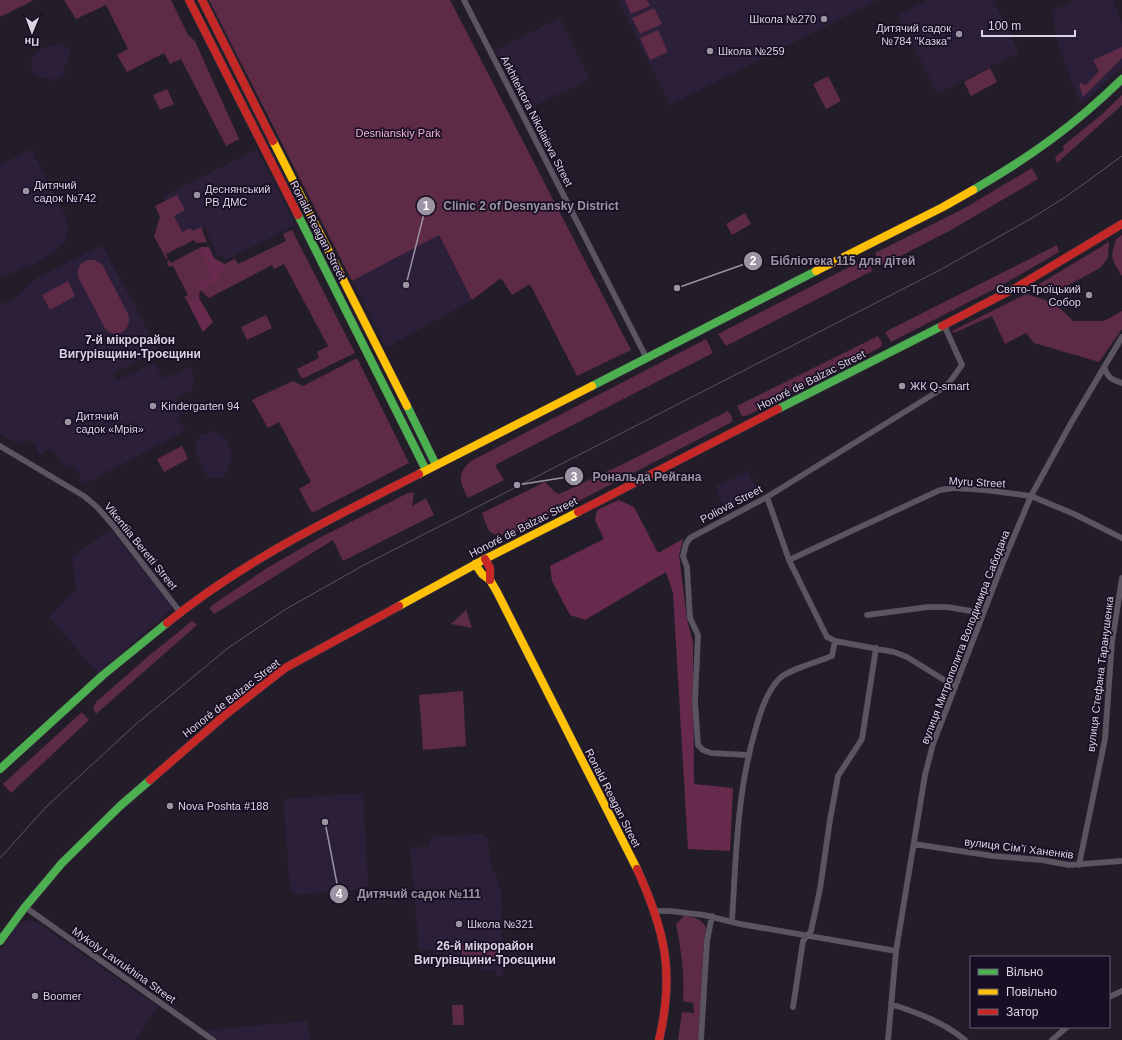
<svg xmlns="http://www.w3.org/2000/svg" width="1122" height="1040" viewBox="0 0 1122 1040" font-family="Helvetica,sans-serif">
<rect width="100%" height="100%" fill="#231d29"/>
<path fill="#2c1f39" d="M618,0H878L670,105Z
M927,0H993L1019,53L937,93L898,15Z
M1074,0H1113L1122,23V67L1081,105L1057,42L1052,11Z
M560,18L590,79L525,110L495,50Z
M60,44L71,49L69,60L63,70L65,75L52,81L50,77L47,78L39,77L34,74L31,67V61L38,51L50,46Z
M31,149L66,217L68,226L67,236L63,244L55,250V252L27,268L26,267L6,276L5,275L0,277V165Z
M257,149L296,225L227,259L216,254L205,227L184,236L163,197Z
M439,235L472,300L386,348L352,281Z
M102,245L159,351L114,373L117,380L154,363L164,379L190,366L194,378L191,391L176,399L184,414L177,417L185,431L84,484L73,465L64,469L55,452L52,453L49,448L40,455L32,441L29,443L27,439L17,444L0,434V305L16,297L37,278Z
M215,431L221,435L228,441L232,456L227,472L223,477L216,478L208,477L204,471L194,449L198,438L202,434Z
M748,471L759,493L726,510L715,487Z
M111,529L173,608L98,673L49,617L76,589L72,557Z
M363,793L368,883L365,889L295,895L290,888L283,799Z
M483,834L488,839L490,862L501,889L503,976H496V971L481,970V964L460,965L459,960H450V954L435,955L434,950H419L410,848L430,846V837Z
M29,920L38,923L158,1007L135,1040H0V951L17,926L20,923Z
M308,1021L310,1040H220L206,1030Z"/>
<path fill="#5d2b46" d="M0,0H34L0,17Z
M64,0H171L188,35L195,41L239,139L226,146L181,59L170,64L164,53L127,72L117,55L128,49L106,5L76,19Z
M209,0H450L631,350L577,376L530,284L512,295L501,278L472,300L439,235L352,281Z
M625,0H647L650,6L631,14Z
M654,8L662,24L640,34L632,18Z
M658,30L668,52L650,60L640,38Z
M1122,47V58L1083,97L1079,84L1081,83L1086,85L1099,71L1093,60Z
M990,68L997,82L971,96L964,82Z
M828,76L841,101L826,109L813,84Z
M167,89L174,104L160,110L153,95Z
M1122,95V105L1057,163L1055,157L1064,150L1063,146L1101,115Z
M1032,168L1038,179L951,230L881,266L875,253L963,209Z
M177,195L185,210L174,216L182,232L190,228L192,231L201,227L207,242L196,243L194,240L166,254L168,258L166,259L154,236L160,217L155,206Z
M745,213L751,224L732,235L726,224Z
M292,230L355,353L302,379L297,369L319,358L317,352L328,346L284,264L274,269L272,265L209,298L200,290L199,298H194L187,301L184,297L188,295L173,266L169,267L167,262L169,260L171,263L199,248L214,275L219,280L226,263L235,259L238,264L286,241L283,234Z
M1122,235V276C1111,258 1110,260 1116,239Z
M1109,242L1108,258L1100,268L1050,295L1031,289Z
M1057,245L1059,252L1002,285L891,342L885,332Z
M867,258L872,271L726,346L718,334Z
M89,260H94L102,264L128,314C133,329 118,340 106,330L78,277C77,268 80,262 89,260Z
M68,281L75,296L50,310L42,295Z
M1026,294L1055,303L1073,321H1104L1122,311V329L1099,362L1034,343L1026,333L1005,344L992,316L954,333L952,331Z
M266,315L272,328L247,340L241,327Z
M878,336L882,343L881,347L746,416H742L737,406Z
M706,339L713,353L495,465L504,480L468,498C460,482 456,474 471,461Z
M357,358L409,463L312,513L299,489L311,482L279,422L268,428L252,400L293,381L303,386Z
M728,411L732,417V422L511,536L508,533C488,539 488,529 482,513L545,482L555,492L559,494L621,465Z
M182,446L188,459L164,472L157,459Z
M414,492L412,506L426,498L434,515L343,561L333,540L214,614L210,609L211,606L267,568L321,537L408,493Z
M466,610L472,628L451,624Z
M192,621L197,625L96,714L93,708L96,702L151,654Z
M463,691L466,746L423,750L419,695Z
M82,712L89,720L11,793L3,784Z
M685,915C694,917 704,920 707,930L699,1040H678L682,1012L694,1013L693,1003L683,1001C685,974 681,950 676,924Z
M500,942L501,962L463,964L461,945Z
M452,1005H463L464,1025H453Z"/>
<path fill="#672a4c" d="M201,247H209L214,258L226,265L219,280L200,290L197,283L213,275L199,248Z
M194,298H199L213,322L203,332L187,301Z
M619,500L634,507L658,553L683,539L679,556L687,619L693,643L694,784L733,788L730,851L688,849L673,593L666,572L585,620L570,615L552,581L550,566L604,539L595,520L597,510Z"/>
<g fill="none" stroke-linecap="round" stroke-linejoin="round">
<g stroke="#3d3a43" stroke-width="6">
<path id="street" d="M464,0L646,357
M1104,367C1108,378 1111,379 1122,383
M0,446L84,496L97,507L112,524L180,612
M767,497L789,560L827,637L835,641L894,652L907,657L954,686
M789,560L940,490L954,488L985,490L1031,496L1074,514L1122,538
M867,615L928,607H947L983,613
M748,755L711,753L703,750L698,745L695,702L698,635L690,618L687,567L683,556L686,544L690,538L767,497L940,390L949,383L962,365L944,325
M914,844L993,856L1042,860L1069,865L1122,861
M1079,865L1105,739L1112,642L1122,578
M25,907L213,1040
M654,911H670L704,915L740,924L896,951
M732,921C736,857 737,793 755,731C760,713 766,693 779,679C789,669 818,662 832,656L835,641
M1109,997L1122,991
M891,1004C918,1013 943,1022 965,1040
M793,1007L803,941L811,931L820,889L830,820L838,776L862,739L876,648
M701,1040L707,941L712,916
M888,1040L896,951L925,775L933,744L1002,565L1031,496L1071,423L1122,337
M1052,1040L1067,1027"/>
</g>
<g stroke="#3d3a43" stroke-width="9">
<path id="fast" d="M973,190C1030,157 1075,125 1122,79
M298,215L426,470
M592,386L816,271
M407,406L436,465
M778,409L942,326
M0,769L103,675L167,623
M0,941L25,907L62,863L120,806L150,780"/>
</g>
<g stroke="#3d3a43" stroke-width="9">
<path id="slow" d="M273,141L407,406
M816,271L943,207L973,190
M419,474L592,386
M475,564L482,574L490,580L497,592L637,869
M399,606L485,559L578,512"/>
</g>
<g stroke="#3d3a43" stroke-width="9">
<path id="jam" d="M189,0L298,215
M202,0L273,141
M942,326L1019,286L1122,224
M578,512L778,409
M485,559L490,568V580
M167,623C243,561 332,518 419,474
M150,780L225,715L285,668L399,606
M637,869C665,931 675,972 659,1040"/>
</g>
<use href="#street" stroke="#5a5560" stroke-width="5.5"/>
<use href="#fast" stroke="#4caf50" stroke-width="8"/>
<use href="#slow" stroke="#ffc107" stroke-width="8"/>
<use href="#jam" stroke="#c62828" stroke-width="8"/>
<path stroke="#5a5560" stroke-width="1" d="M0,858L46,807L135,725L228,648L286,609L364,565L940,270L1032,218L1067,196L1122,156"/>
</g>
<g fill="#9b94a2" stroke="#190f24" stroke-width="1.5">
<circle cx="824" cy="19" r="4"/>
<circle cx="959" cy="34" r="4"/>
<circle cx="710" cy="51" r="4"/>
<circle cx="26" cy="191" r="4"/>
<circle cx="197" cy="195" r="4"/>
<circle cx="1089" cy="295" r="4"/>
<circle cx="902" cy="386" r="4"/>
<circle cx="153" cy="406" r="4"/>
<circle cx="68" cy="422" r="4"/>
<circle cx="170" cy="806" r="4"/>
<circle cx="459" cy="924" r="4"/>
<circle cx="35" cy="996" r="4"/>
</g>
<g text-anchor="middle" stroke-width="3.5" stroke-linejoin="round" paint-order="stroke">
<g font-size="11" fill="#dbd4e3" stroke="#190f24" text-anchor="start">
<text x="816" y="23" text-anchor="end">Школа №270</text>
<text x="951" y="32" text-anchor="end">Дитячий садок<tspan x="951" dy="13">№784 "Казка"</tspan></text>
<text x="718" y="55">Школа №259</text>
<text x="34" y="189">Дитячий<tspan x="34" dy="13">садок №742</tspan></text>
<text x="205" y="193">Деснянський<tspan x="205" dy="13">РВ ДМС</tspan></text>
<text x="1081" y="293" text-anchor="end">Свято-Троїцький<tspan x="1081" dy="13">Собор</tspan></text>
<text x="910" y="390">ЖК Q-smart</text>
<text x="161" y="410">Kindergarten 94</text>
<text x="76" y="420">Дитячий<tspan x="76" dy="13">садок «Мрія»</tspan></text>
<text x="178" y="810">Nova Poshta #188</text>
<text x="467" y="928">Школа №321</text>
<text x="43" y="1000">Boomer</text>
</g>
<g font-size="11" fill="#dbd4e3" stroke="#190f24">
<text transform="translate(537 121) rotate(63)" y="4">Arkhitektora Nikolaieva Street</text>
<text transform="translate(318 230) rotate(63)" y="4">Ronald Reagan Street</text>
<text transform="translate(811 380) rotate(-27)" y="4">Honoré de Balzac Street</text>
<text transform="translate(977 482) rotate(3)" y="4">Myru Street</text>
<text transform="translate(731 504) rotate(-28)" y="4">Poliova Street</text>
<text transform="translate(523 527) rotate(-27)" y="4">Honoré de Balzac Street</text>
<text transform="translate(141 546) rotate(51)" y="4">Vikentiia Beretti Street</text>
<text transform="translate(965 637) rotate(-69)" y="4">вулиця Митрополита Володимира Сабодана</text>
<text transform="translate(1100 674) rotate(-83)" y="4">вулиця Стефана Таранушенка</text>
<text transform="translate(231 698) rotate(-38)" y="4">Honoré de Balzac Street</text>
<text transform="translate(613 798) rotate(63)" y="4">Ronald Reagan Street</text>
<text transform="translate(1019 848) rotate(7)" y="4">вулиця Сімʼї Ханенків</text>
<text transform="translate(124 965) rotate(35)" y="4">Mykoly Lavrukhina Street</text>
</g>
<g font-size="11" fill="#f3b3d2" stroke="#190f24">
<text x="398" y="137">Desnianskiy Park</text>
</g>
<g font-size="12" font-weight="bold" fill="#dbd4e3" stroke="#190f24">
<text x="130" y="344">7-й мікрорайон<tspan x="130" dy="14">Вигурівщини-Троєщини</tspan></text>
<text x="485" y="950">26-й мікрорайон<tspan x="485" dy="14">Вигурівщини-Троєщини</tspan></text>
</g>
</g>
<path fill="none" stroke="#9b94a2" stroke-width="1.5" d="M406 285L426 206M677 288L753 261M517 485L574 476M325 822L339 894"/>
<g fill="#9b94a2" stroke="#190f24" stroke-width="1.5">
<circle cx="406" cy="285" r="4"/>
<circle cx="677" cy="288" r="4"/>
<circle cx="517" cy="485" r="4"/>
<circle cx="325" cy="822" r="4"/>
<circle cx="426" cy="206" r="10"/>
<circle cx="753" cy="261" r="10"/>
<circle cx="574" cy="476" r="10"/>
<circle cx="339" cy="894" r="10"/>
</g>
<g font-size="12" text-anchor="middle" font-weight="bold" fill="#fff">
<text x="426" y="210">1</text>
<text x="753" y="265">2</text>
<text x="574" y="481">3</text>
<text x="339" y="898">4</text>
</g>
<g font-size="12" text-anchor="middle" font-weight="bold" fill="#9b94a2" stroke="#190f24" stroke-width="3.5" stroke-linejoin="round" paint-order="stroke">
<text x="531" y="210">Clinic 2 of Desnyansky District</text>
<text x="843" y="265">Бібліотека 115 для дітей</text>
<text x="647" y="481">Рональда Рейгана</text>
<text x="419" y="898">Дитячий садок №111</text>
</g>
<rect x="970" y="956" width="140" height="72" fill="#190f24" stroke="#675e70"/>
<rect x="978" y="969" width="20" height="6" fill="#4caf50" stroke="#675e70"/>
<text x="1006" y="976" font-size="12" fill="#dbd4e3">Вільно</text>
<rect x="978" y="989" width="20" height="6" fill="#ffc107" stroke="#675e70"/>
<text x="1006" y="996" font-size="12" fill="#dbd4e3">Повільно</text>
<rect x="978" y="1009" width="20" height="6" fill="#c62828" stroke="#675e70"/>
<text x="1006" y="1016" font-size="12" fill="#dbd4e3">Затор</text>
<g transform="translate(32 32) rotate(181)" stroke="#190f24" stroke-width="3" paint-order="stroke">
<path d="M0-3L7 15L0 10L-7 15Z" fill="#dbd4e3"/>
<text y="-6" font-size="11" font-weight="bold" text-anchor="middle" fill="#dbd4e3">Пн</text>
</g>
<path d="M982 30v6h93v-6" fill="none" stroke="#dbd4e3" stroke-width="2"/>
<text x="988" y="30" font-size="12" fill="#dbd4e3" stroke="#190f24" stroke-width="3" paint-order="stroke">100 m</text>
</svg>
